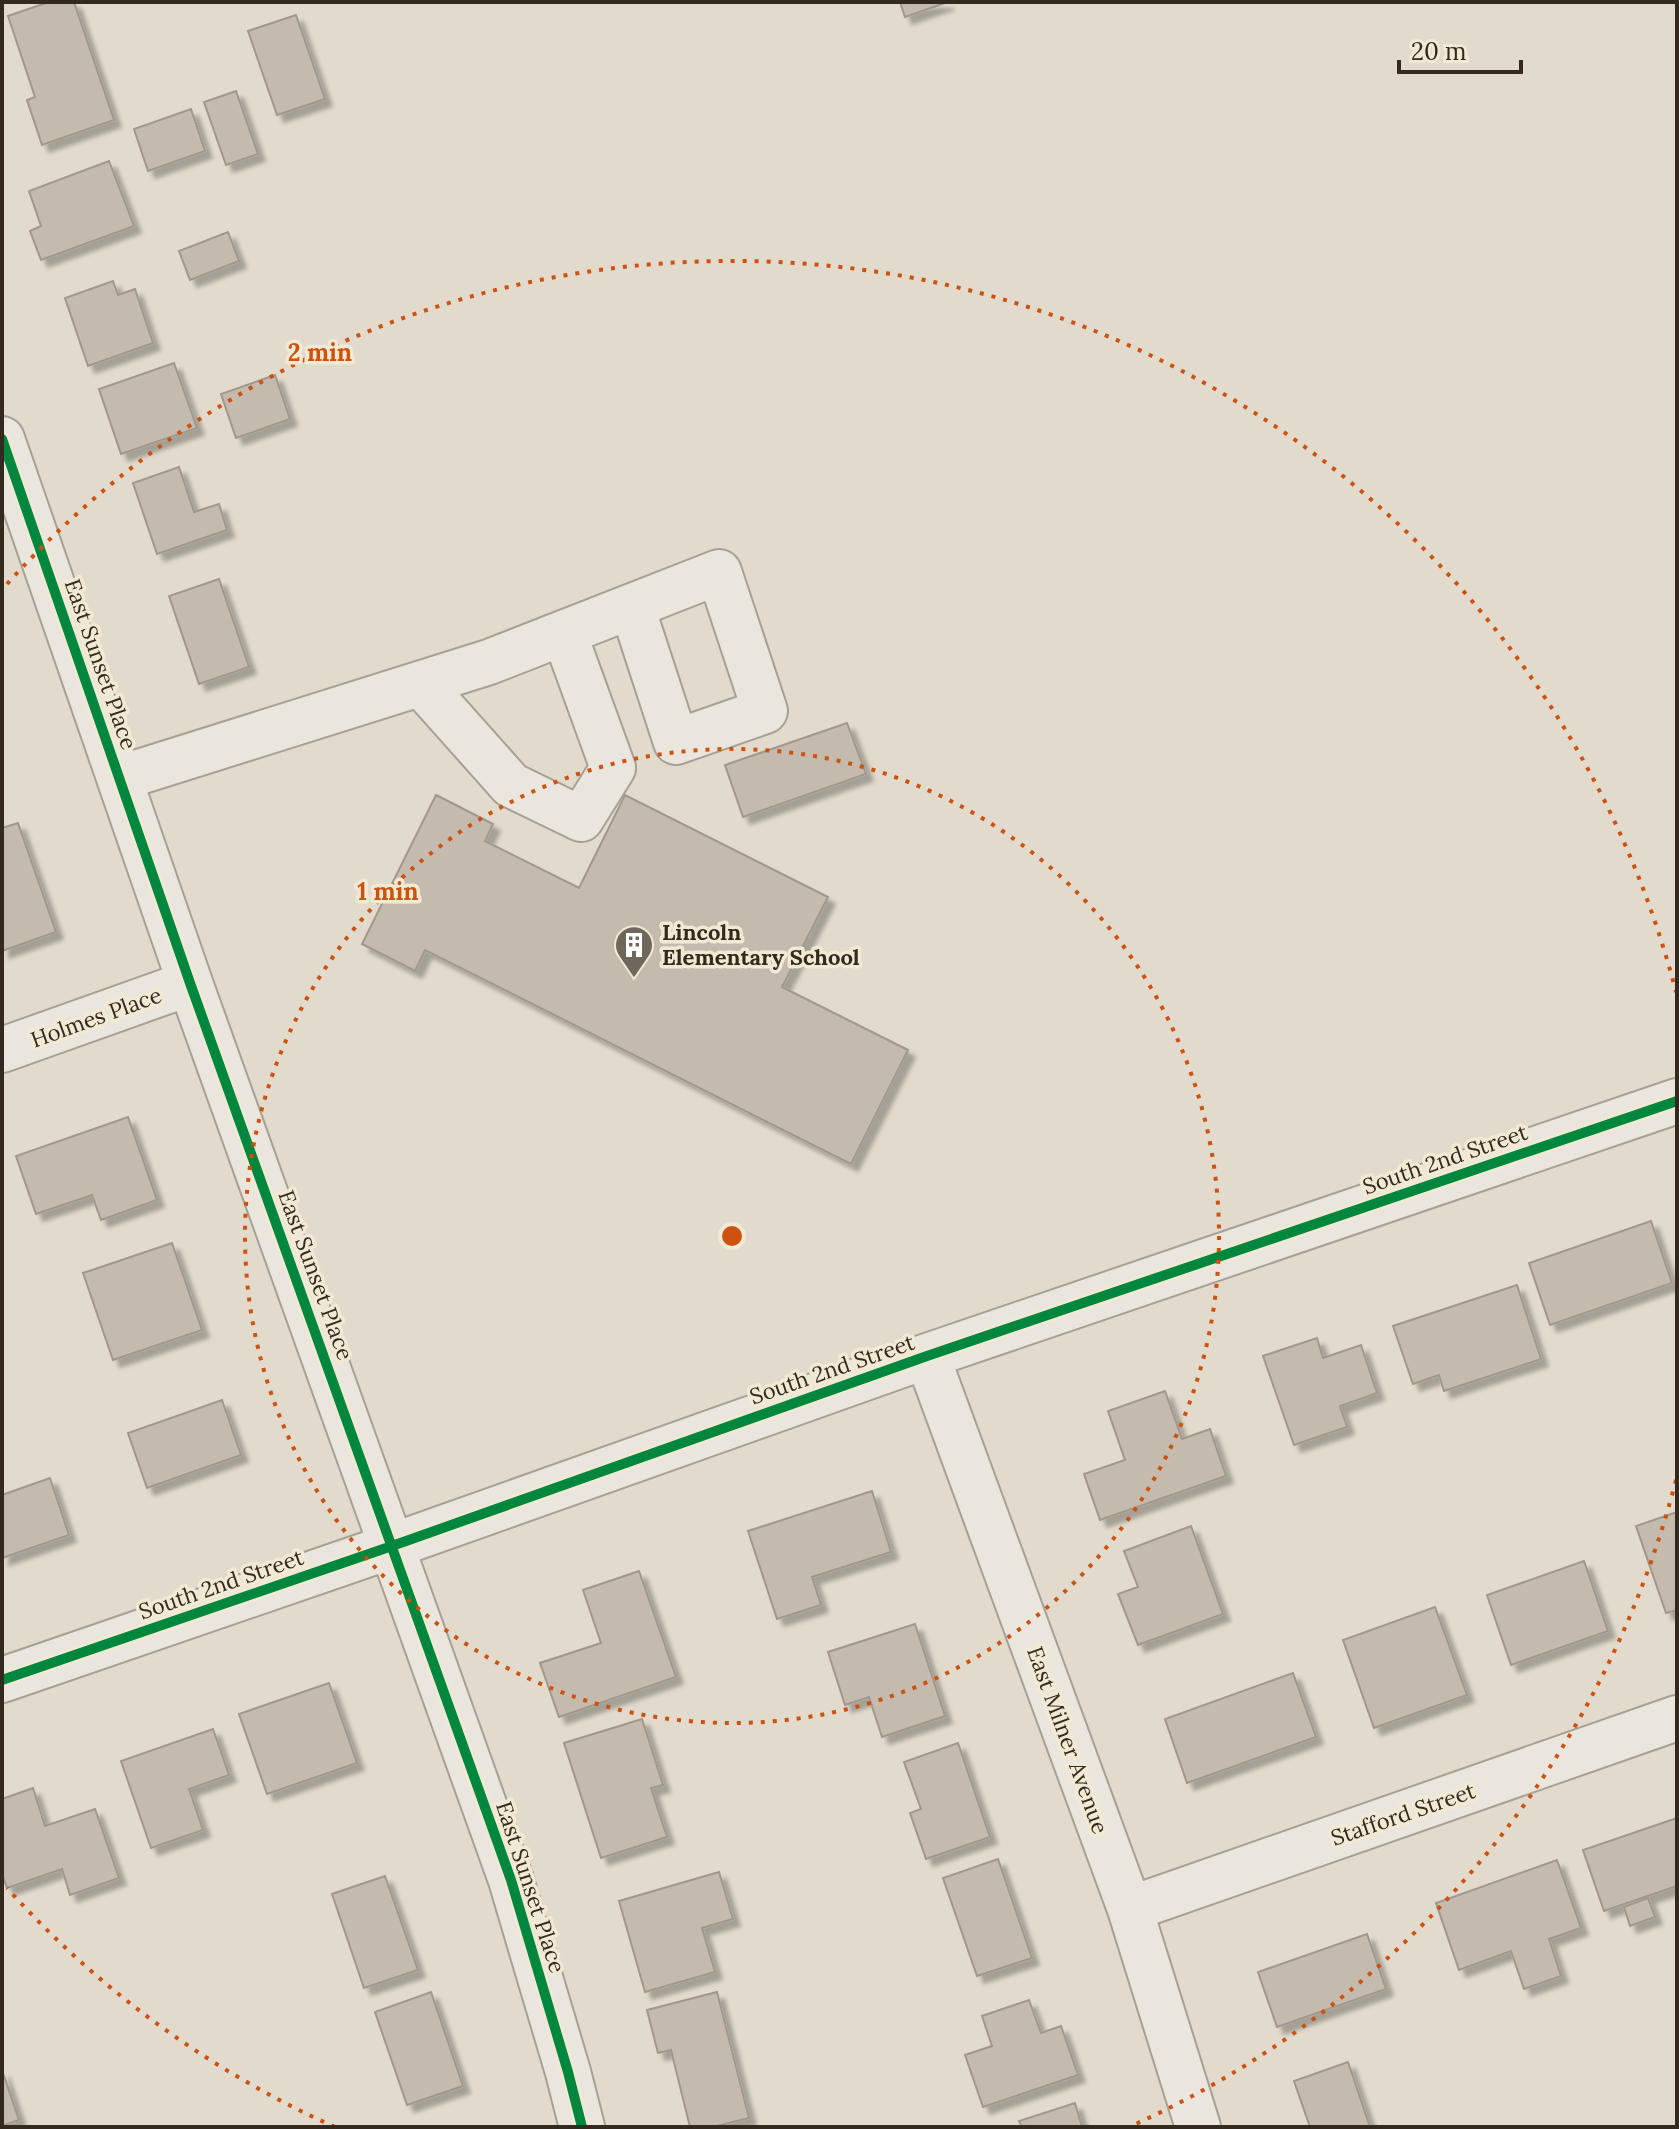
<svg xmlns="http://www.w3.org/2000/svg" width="1679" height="2129" viewBox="0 0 1679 2129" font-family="Lora,serif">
<defs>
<filter id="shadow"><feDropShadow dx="7" dy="7" stdDeviation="2" flood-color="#0004"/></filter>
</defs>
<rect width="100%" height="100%" fill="#e1dacd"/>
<path fill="#c4baae" stroke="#a1978d" stroke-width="2" filter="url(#shadow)" d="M49,2H74L114,120L42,145L27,100L35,97L8,16Z
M900,2H948L905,17Z
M296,15L325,99L277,115L248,31Z
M236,91L258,154L226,165L204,102Z
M191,109L205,151L148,171L134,129Z
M109,161L134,226L41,260L30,231L41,226L29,191Z
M228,232L239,261L190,280L179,251Z
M113,281L118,295L135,289L153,343L88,366L65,298Z
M174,363L197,428L121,454L99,389Z
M275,375L290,419L236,438L221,394Z
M179,467L194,512L219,504L227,530L157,554L133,483Z
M219,579L249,667L199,684L169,596Z
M847,723L866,774L743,817L725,765Z
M436,795L493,824L485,841L579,888L625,795L828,897L782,987L908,1050L851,1164L425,950L415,971L362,944Z
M18,823L56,932L2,951V828Z
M128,1117L157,1200L101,1220L92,1195L36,1214L16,1156Z
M1651,1221L1672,1283L1550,1325L1529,1263Z
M172,1243L202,1330L113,1360L83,1273Z
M1517,1285L1541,1359L1444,1391L1439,1375L1413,1384L1393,1326Z
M1317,1338L1323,1358L1361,1345L1377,1393L1340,1406L1347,1427L1294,1445L1263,1356Z
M1165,1391L1182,1439L1210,1429L1226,1476L1100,1520L1084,1474L1125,1460L1108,1411Z
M222,1400L241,1455L147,1488L128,1433Z
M50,1478L69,1535L2,1558V1495Z
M872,1491L891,1552L812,1577L821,1605L777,1619L748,1531Z
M1677,1512V1610L1666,1613L1636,1526Z
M1191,1526L1223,1614L1138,1645L1118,1594L1138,1587L1124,1551Z
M1584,1561L1608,1631L1511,1665L1487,1595Z
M639,1571L676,1677L559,1717L540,1663L601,1643L583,1590Z
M1435,1607L1467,1695L1374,1728L1343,1640Z
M915,1624L945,1716L882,1737L869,1697L845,1705L828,1652Z
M1293,1673L1316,1737L1187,1783L1165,1719Z
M329,1683L357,1763L267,1794L239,1714Z
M642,1719L663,1785L651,1788L667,1837L601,1858L564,1743Z
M213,1729L229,1775L189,1789L203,1830L151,1848L121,1761Z
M958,1743L990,1837L926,1859L910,1813L921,1809L904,1762Z
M33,1788L45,1826L95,1809L119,1878L70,1895L62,1869L7,1888L2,1874V1799Z
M1677,1818V1886L1604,1911L1583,1850Z
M998,1859L1032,1958L977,1976L943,1878Z
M1557,1860L1581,1928L1549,1939L1561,1976L1524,1989L1511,1951L1459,1970L1436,1903Z
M719,1872L733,1919L702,1928L715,1972L645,1992L619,1901Z
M385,1876L418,1970L364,1988L332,1894Z
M1648,1898L1655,1917L1630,1926L1624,1907Z
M1367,1934L1386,1989L1277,2027L1258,1972Z
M431,1992L463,2086L407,2105L375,2012Z
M717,1992L749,2118L713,2127H690L671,2050L658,2053L647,2010Z
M1029,2000L1041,2033L1061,2026L1078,2075L983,2107L965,2055L992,2046L982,2016Z
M1348,2062L1370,2127H1310L1294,2081Z
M2,2070L19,2120L2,2126Z
M1075,2103L1082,2127H1022L1019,2121Z"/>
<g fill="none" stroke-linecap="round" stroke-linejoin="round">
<g stroke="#a6a096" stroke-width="48">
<path id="minor" d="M2,439L190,983L511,1880L568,2072L582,2127
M421,684L511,785L581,819L613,768L564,633
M120,778L489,662L719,572L765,711L676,742L632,607
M2,1050L190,983
M927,1356L1130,1909L1198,2127
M2,1680L392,1546L927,1356L1677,1101
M1130,1909L1677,1718"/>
</g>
<use href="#minor" stroke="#eae6dd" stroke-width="44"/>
<g stroke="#f1e9d3" stroke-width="15">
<path id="cycleway" d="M2,439L190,983L511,1880L568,2072L582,2127
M2,1680L392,1546L927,1356L1677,1101"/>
</g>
<use href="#cycleway" stroke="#00873e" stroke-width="10"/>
</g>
<g fill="none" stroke="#cd520f" stroke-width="4" stroke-dasharray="4 8">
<circle cx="732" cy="1236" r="487"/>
<path d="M1676 1480A975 975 0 0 1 1129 2127M335 2127A975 975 0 0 1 7 1888M7 584A975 975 0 0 1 1676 992"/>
</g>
<defs>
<g id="building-pin" transform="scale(2)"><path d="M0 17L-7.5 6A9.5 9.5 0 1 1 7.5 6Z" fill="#70675c" stroke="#f1e9d3"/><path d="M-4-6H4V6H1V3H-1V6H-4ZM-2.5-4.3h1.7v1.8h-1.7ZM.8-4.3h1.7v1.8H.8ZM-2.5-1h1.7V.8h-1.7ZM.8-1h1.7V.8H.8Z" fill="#fff"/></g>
</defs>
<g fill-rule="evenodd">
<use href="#building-pin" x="634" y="945"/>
</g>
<g text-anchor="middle" stroke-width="7" stroke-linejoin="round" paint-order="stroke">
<g font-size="22" fill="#33291f" stroke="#f1e9d3">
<text transform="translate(101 664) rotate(71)" y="8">East Sunset Place</text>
<text transform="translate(96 1017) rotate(-20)" y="8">Holmes Place</text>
<text transform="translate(1445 1159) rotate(-19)" y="8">South 2nd Street</text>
<text transform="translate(316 1275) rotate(70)" y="8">East Sunset Place</text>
<text transform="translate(832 1369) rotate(-19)" y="8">South 2nd Street</text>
<text transform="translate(221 1584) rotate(-19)" y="8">South 2nd Street</text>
<text transform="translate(1068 1740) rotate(70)" y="8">East Milner Avenue</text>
<text transform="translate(1403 1814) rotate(-19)" y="8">Stafford Street</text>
<text transform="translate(531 1887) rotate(72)" y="8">East Sunset Place</text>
</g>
<g font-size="22" font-weight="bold" fill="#33291f" stroke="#f1e9d3" text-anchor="start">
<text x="662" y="940">Lincoln<tspan x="662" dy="25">Elementary School</tspan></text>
</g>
</g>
<circle cx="732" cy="1236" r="12" fill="#cd520f" stroke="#f1e9d3" stroke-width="4"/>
<g font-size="24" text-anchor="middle" font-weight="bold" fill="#cd520f" stroke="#f1e9d3" stroke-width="7" stroke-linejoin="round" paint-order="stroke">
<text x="320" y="361">2 min</text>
<text x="388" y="900">1 min</text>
</g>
<rect width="1679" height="2129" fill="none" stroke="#33291f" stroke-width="8"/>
<path d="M1399 60v12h122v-12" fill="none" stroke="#33291f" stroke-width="4"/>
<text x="1411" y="60" font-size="24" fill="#33291f" stroke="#f1e9d3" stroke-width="6" paint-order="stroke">20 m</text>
</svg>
